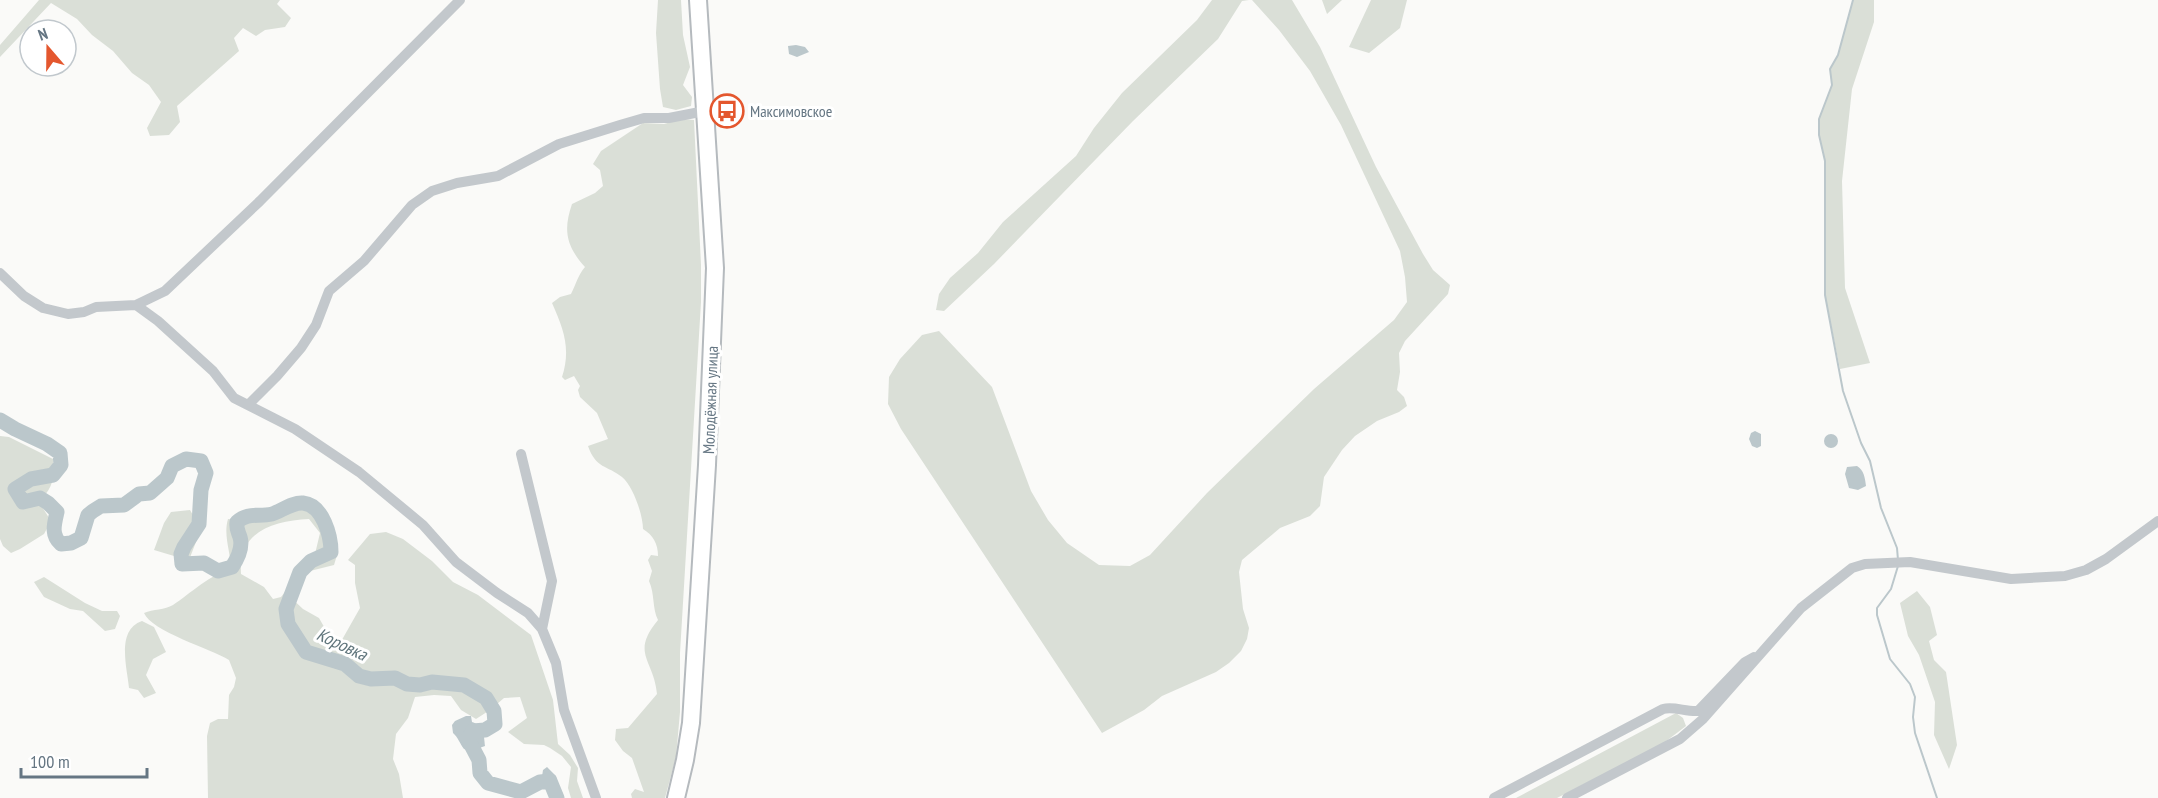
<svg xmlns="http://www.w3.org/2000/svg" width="2158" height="798" font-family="'PT Sans Narrow',sans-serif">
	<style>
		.green { fill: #dadfd7 }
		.water { fill: #bbc7cb }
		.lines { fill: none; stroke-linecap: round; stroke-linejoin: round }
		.stream { stroke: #bbc7cb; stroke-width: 2 }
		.river { stroke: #bbc7cb; stroke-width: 15 }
		.primary-casing { stroke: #b5babe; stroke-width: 20 }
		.street { stroke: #c3c8cc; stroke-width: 10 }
		.primary { stroke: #fff; stroke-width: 16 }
		.labels { text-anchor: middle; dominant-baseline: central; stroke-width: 6; stroke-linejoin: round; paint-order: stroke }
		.poi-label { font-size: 16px; fill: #657683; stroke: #fff; text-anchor: start }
		.street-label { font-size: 16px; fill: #657683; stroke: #fff }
		.water-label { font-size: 18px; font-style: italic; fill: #60757c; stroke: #fff }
	</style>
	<rect width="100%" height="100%" fill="#fafaf8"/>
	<path class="green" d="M39,0H280L277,4L291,18L285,27L265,30L256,36L243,28L234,38L239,51L177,106L180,122L169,135L150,136L147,128L161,102L149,85L132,73L113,51L92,35L77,19L51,3L0,57V45Z
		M658,0H681L683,35L690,67L683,85L692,97L691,106L676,110L663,107L660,89L656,33Z
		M1212,0H1249L1242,1L1218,39L1133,121L994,264L944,311L936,310L939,294L950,278L978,253L1003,222L1076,156L1094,128L1122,93L1197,20Z
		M1252,0H1292L1320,47L1376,167L1423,254L1433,270L1450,285L1448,294L1405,341L1399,353L1400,372L1397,390L1404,397L1407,406L1399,412L1377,421L1355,436L1342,450L1324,477L1320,506L1310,516L1280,528L1242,560L1239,572L1243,609L1249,628L1247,639L1241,651L1229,663L1216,672L1162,696L1144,710L1102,733L901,429L888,404L889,377L900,359L922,335L939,331L992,387L1031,491L1048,520L1067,543L1099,565L1130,566L1150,555L1207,493L1314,389L1394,320L1407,302L1405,277L1400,251L1341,125L1310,71L1279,30Z
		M1322,0H1342L1327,14Z
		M1371,0H1407L1400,28L1369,53L1349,47Z
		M1853,0H1874V22L1852,89L1842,181L1845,288L1870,363L1840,369L1825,295V161L1819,135V119L1832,85L1830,69L1838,55Z
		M682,119L694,120L701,265V302L680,653V712L676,757L665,798H632L631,794L635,789L644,792L632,758L623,751L615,740L616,729L628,728L657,694C654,659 630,654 658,620C652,608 655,594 649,581L652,571L648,560L651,555L658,556C658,544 653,535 643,529C643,515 633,486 622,477C607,465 596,469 588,446L608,439L597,413L580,397L578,390L580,386L574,376L565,380L562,377C571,349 564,330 552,303L560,297L571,294C576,284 578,275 585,267C566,246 563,230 572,204L595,193L603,186L600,170L593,164L601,151L643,123L664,124Z
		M0,436L9,437L53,459C55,479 53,487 39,502L51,521L44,534L20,549L11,553L3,546L0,539Z
		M301,502L317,508L327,522L338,552L334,565L302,573V566L315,554L320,533L309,519C273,521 238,531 241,574L264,587L273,599L281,597L285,592L303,609L319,618L331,639L343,638L360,608L355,583V565L348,560L370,534L386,532L403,539L432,561L453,582L478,595L531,635L553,700L558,744L570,755L578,768L577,781L583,798H571L568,788L571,767L562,756L550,748L544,745L524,744L508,732L527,718L520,697L504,698L490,710L476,719L461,710L451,696L434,695L415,697L408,718L396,734L393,759L399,774L403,798H208L207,736L210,723L218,719H228L229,695L234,687L236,678L229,660C211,649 151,631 144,613C153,609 165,610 173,605C190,594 211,573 231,570C231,552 223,536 228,519L237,520L249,511L261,510L283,504Z
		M190,510L201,529L189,560L176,565L174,556L154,550L164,523L171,512Z
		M44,577L85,603L102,611H117L120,616L115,629L105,631L83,611L70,609L44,597L34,582Z
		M1917,591L1930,607L1937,635L1929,641L1934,660L1946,672L1957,745L1949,769L1934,735L1935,702L1919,655L1908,636L1900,603Z
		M142,621L154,627L166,652L153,659L146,675L156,693L144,698L138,690L129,688C127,667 116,630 142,621Z
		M1676,713L1683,718L1686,726L1661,745L1557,798H1516Z"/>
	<path class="water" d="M796,45L805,47L809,52L797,57L789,54L788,46Z
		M1755,431L1761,434V446L1757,448L1752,446L1749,439L1751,433Z
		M1824 441a7 7 0 1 1 14 0a7 7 0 1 1-14 0Z
		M1857,466C1864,470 1865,478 1866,486L1858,490L1849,488L1845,474L1847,467Z
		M466,716H471L472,722C484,726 484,736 485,746L471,751L464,749C460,744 458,737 453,733L452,725L455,721Z
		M547,767L556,776L561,798H556L549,786L541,783L543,770Z"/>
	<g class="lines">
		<path class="stream" d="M1853,0L1838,55L1830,69L1832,85L1819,119V135L1825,161V295L1843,391L1861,443L1870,461L1881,508L1897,548L1898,560
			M1898,566L1891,589L1877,608V615L1890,659L1910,684L1915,697L1913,717L1915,733L1937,798"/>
		<path class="river" d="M0,420L15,429L47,444L60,453L61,465L53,475L31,479L15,489L23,502L40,498L48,503L57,512C54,525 51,535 61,544L71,543L81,538L88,515L93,511L101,506L124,505L139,494L150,493L167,478L172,466L186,459L201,461L206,473L201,490L199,524L184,547L181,554L182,564L204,563L218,571L232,567C238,558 243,547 240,537C238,531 236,529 237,522C248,512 258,517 272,514C281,511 293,502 303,503C323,505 331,536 331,552L311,561L300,572L286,609L288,624L306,652L345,664L359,676L371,679L395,678L407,684L420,685L432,682L464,685L486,698L494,711L495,724L485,730L473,731L468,739L479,760L480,773L488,783L521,792L540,782L550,781L557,798"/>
		<g class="primary-casing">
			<path id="primary" d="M676,798L685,760L691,723L707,465L715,268L698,0"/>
		</g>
		<path class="street" d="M0,273L24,296L43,308L68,314L84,312L96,307L136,305L165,291L260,201L460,0
			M136,305L158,321L213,371L234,398L295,429L359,472L423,525L456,562L497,593L528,613L542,629L556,663L564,710L596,798
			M248,405L277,376L301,348L316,325L329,291L364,261L412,205L432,191L457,183L498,176L559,144L620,125L644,118H669L705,111
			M521,454L552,581L542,629
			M1494,798L1663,709C1674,706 1686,712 1698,711L1745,662L1754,657
			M1567,798L1680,739L1703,719L1801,608L1852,568L1865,564L1910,562L2011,579L2065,576L2086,570L2106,559L2158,521"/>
		<use href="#primary" class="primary"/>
	</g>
	<defs>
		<g id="bus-ring" transform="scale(1.725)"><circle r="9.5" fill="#fff" stroke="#e4572e" stroke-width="1.5"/><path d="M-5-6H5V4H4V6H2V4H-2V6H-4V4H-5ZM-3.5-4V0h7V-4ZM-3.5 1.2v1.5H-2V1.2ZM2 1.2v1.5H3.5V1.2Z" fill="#e4572e"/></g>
	</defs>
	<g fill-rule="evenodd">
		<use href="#bus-ring" x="727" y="111"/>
	</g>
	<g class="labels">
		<g class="poi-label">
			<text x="750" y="111">Максимовское</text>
		</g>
		<g class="street-label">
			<text transform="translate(710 400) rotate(-88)">Молодёжная улица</text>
		</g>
		<g class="water-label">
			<text transform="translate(342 644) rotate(25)">Коровка</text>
		</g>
	</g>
	<g transform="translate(48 48) rotate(340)"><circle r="28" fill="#ffffff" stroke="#c1c8cd" stroke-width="1.5"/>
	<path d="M0-4.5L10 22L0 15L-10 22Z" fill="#e4572e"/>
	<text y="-9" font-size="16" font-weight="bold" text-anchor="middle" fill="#657683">N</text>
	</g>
	<path d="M21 768v9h126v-9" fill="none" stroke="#657683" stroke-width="3"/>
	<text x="30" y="768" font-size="18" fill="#657683" stroke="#ffffff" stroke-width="4.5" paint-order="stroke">100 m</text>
</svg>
